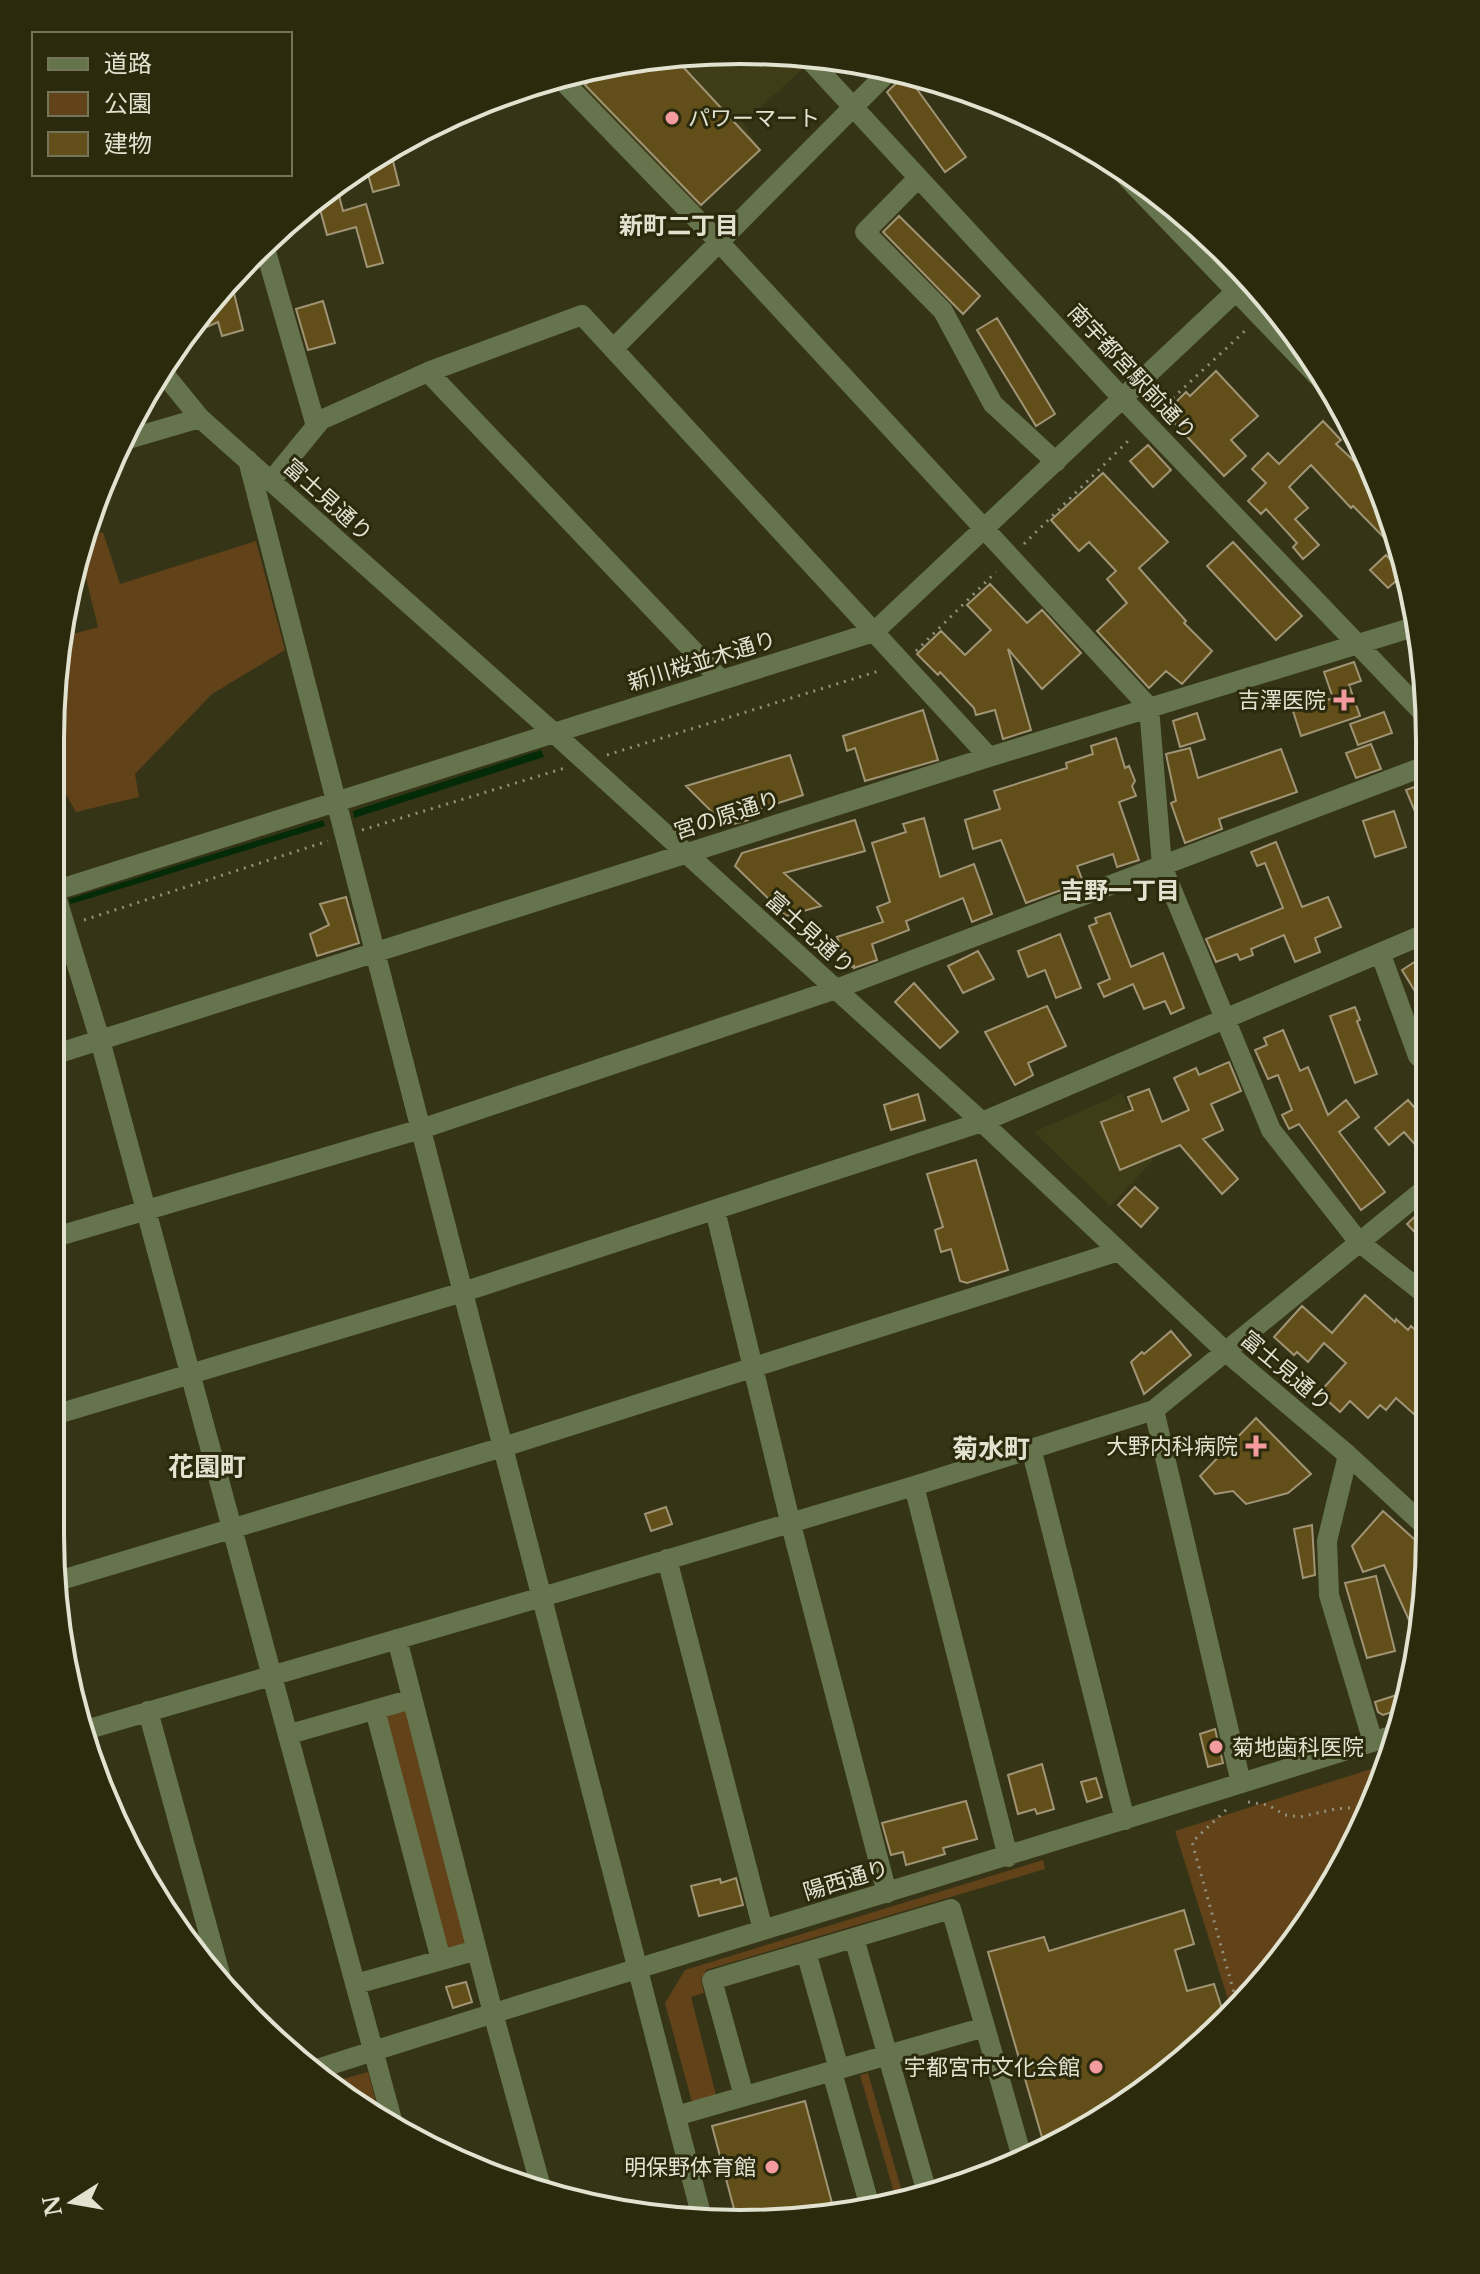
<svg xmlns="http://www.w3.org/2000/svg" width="1480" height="2274" font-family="'Libre Baskerville','Noto Sans JP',serif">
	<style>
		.built { fill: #3e3d18 }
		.green { fill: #614219 }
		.water { fill: #042b07 }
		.building { fill: #614e18; stroke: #a09475; stroke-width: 2 }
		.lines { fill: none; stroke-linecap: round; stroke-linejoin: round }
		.path { stroke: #92917a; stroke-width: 3; stroke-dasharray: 2 6; stroke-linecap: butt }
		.minor { stroke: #65744d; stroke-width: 20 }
		.poi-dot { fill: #f49b9f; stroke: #2b2a0d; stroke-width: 3 }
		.labels { text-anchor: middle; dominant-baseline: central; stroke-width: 6; stroke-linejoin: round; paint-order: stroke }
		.poi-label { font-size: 22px; fill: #e2e2d1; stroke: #2b2a0d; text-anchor: end }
		.street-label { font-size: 22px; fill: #e2e2d1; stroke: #2b2a0d }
		.neighbourhood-label { font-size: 24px; font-weight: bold; fill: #e2e2d1; stroke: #2b2a0d }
		.quarter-label { font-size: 26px; font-weight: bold; fill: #e2e2d1; stroke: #2b2a0d }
		.rim { fill: none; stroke: #e2e2d1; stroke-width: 4 }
	</style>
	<rect width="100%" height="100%" fill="#353417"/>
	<path class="built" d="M694,52L792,55L804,68L743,123L760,150L698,208L578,88L602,67Z
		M1122,1093L1153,1161L1110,1206L1034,1132Z"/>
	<path class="green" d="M103,532L120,584L256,541L285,650L212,694L135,774L139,797L76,812L55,775L56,649L59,638L98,627L81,558L86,537Z
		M407,1706L468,1947L445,1953L382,1715Z
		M1387,1764L1377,1798L1259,1989L1232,2012L1175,1831Z
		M1043,1860L1045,1869L706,1970L701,1980L704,1993L691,1997L716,2095L692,2102L665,2003L685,1970Z
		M368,2072L379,2113L325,2084Z
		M868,2073L905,2202L897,2203L860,2075Z"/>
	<path class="water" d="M541,750L544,757L354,818L353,811Z
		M323,820L325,826L71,904L69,899Z"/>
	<path class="building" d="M672,55L760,150L701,205L585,85L587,83L575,71Z
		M906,74L966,157L945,172L887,92Z
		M390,149L399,185L373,192L365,164Z
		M338,192L343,211L366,204L383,263L367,267L356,227L327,235L317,198Z
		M899,216L980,296L963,314L883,232Z
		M230,277L243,330L222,336L218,322L191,334L221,285Z
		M323,301L335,343L308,350L296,309Z
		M997,318L1055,414L1036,426L977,330Z
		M1216,371L1258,416L1231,440L1246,456L1224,476L1165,413L1186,392L1190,396Z
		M1323,421L1341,440L1336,444L1372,478L1366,484L1384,503L1405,559L1353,506L1351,508L1311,465L1289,487L1308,508L1295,519L1319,545L1303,559L1293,547L1297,543L1266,509L1261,514L1248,501L1266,483L1252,469L1268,453L1279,464Z
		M1148,445L1171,470L1153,487L1130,461Z
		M1103,473L1168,542L1139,568L1186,621L1184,623L1212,651L1182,684L1166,671L1149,688L1097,631L1127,603L1107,579L1116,571L1089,542L1079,551L1051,520Z
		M1233,542L1302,616L1276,640L1207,566Z
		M1386,555L1404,574L1388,588L1370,570Z
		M990,584L1027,623L1042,610L1081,653L1042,689L1008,649L1031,730L1003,739L995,710L976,715L974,708L940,672L938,675L917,654L941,631L965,655L991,630L967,605Z
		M1354,662L1361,681L1349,685L1360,716L1301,736L1293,711L1333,698L1324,672Z
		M923,710L938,760L865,781L855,748L847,751L843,736Z
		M1384,712L1392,733L1358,745L1350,724Z
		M1197,713L1205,739L1180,747L1173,721Z
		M1116,738L1125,768L1129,766L1135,781L1132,786L1136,796L1119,802L1139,860L1117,867L1113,854L1077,866L1083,882L1026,903L1001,840L973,849L965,820L1000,809L994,791L1067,768L1066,763L1093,754L1091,746Z
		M1371,744L1381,769L1356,778L1346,753Z
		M1190,748L1198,778L1281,749L1297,792L1219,819L1222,829L1185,843L1171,803L1176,801L1166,754Z
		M790,755L803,795L747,813L748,820L741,822L726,826L686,786Z
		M1428,782V809L1416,814L1406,790Z
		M1394,811L1406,847L1375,857L1363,821Z
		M924,818L940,877L974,864L992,914L972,922L963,898L906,921L909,930L872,944L877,960L854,968V966L848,968L837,937L883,922L877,907L890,902L872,843L906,832L903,824Z
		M855,820L865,851L784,873L821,906L786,916L735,866L742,853Z
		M1276,842L1302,907L1328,897L1341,927L1315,938L1320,952L1295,962L1284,935L1251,949L1253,955L1240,960L1237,954L1216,962L1206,939L1283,908L1265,863L1257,866L1251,852Z
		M346,897L359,943L317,956L310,934L329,925L320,904Z
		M1110,913L1131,967L1163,953L1184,1008L1171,1014L1165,1001L1144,1009L1133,984L1104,997L1098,984L1110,979L1089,926L1097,923L1095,918Z
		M1060,934L1081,988L1056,998L1045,970L1028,977L1018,951Z
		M978,951L994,979L963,993L948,966Z
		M1427,954V1011L1402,970Z
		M914,983L958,1032L940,1048L895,1002Z
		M1047,1006L1066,1046L1028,1063L1033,1075L1015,1085L985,1032Z
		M1355,1007L1360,1020L1357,1021L1377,1074L1355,1083L1330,1016Z
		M1283,1030L1300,1071L1308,1067L1328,1115L1346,1100L1359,1117L1339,1132L1385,1192L1361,1210L1299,1124L1289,1129L1282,1115L1292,1110L1278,1075L1268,1079L1255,1050L1267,1045L1264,1038Z
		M1229,1062L1241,1091L1211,1104L1223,1130L1203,1139L1238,1179L1222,1194L1180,1145L1120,1170L1101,1122L1133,1110L1128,1097L1149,1089L1162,1122L1189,1110L1174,1078L1196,1068L1199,1075Z
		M918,1094L925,1120L891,1130L884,1105Z
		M1408,1100L1427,1122L1426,1157L1404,1132L1389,1145L1375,1128Z
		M976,1160L1008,1270L967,1283L960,1281L951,1249L941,1252L935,1230L943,1227L927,1174Z
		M1135,1187L1158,1208L1141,1227L1118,1205Z
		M1426,1206V1244L1407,1224Z
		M1365,1295L1395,1322L1396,1319L1408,1330L1411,1326L1423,1337L1417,1345L1425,1353V1424L1396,1398L1386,1410L1380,1405L1368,1418L1350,1401L1340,1412L1319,1393L1346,1363L1324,1343L1308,1362L1297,1352L1294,1355L1274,1337L1302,1306L1332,1333Z
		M1171,1331L1191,1355L1144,1394L1131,1362L1142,1352L1144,1354Z
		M1256,1418L1311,1474L1288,1493L1246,1504L1233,1491L1215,1494L1200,1476Z
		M666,1507L672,1524L651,1531L645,1514Z
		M1383,1511L1424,1548V1624L1419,1642L1384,1565L1363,1572L1352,1546Z
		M1312,1525L1315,1575L1303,1578L1294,1529Z
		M1376,1576L1395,1651L1367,1658L1345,1583Z
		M1406,1692L1401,1709L1383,1715L1378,1712L1375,1702Z
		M1215,1729L1223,1763L1208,1767L1200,1734Z
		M1042,1764L1054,1809L1037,1814L1035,1809L1018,1814L1008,1775Z
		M1096,1778L1102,1797L1087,1802L1081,1782Z
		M966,1801L977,1839L943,1848L945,1854L906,1865L903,1852L891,1855L882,1823Z
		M736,1878L743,1905L699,1916L691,1886L720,1879L721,1883Z
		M1184,1910L1194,1944L1175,1950L1187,1991L1214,1984L1224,2015L1215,2018L1217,2025L1123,2108L1044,2144L988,1952L1044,1937L1049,1951Z
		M466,1982L472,2002L453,2008L446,1987Z
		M805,2101L833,2207L801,2216L738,2224L712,2126Z"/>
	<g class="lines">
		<path class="path" d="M1161,409L1246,330
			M1024,544L1132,437
			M916,651L996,572
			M607,755L882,670
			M362,830L565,768
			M84,920L328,841
			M1248,1802L1268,1805L1285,1815L1300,1817L1335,1809L1372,1806
			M1226,1810L1192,1842L1238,2007"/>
		<path class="minor" d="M805,55L1123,399L1428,718
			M557,75L719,242L1149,707L1162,866L1271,1130L1359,1242L1426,1295
			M1113,163L1329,388
			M918,178L865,232L943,311L993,404L1056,462
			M264,245L316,426
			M613,349L890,70
			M428,372L721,680
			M165,375L200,418L554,733L982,1122L1225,1351L1348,1455L1425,1526
			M125,440L200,418
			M248,460L702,2218
			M271,481L321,420L428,372L582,315L989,757
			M54,890L100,1040L392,2120
			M54,891L874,632L1249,279
			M1381,955L1418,1056L1427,1064
			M53,1055L989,757L1417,626
			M715,1210L790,1521L887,1893
			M52,1238L421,1129L836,989L1428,765
			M1154,1410L1241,1783
			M51,1416L463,1292L982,1122L1427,933
			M1031,1448L1125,1820
			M1348,1455L1327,1541L1329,1595L1373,1742
			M914,1486L1008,1857
			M667,1559L763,1930
			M58,1581L503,1447L1119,1251
			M397,1639L493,2013L542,2191
			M375,1710L441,1960
			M148,1711L220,1974
			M82,1731L542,1597L914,1486L1154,1410L1426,1188
			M290,1734L412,1699
			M854,1938L928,2196
			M806,1952L839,2069
			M356,1984L477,1950
			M311,2071C671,1955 1034,1850 1394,1735
			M832,2072L870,2207
			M744,2096L712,1980L951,1909L985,2027
			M676,2116L985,2027L1021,2154"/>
	</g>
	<g class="poi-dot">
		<circle cx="672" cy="118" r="8"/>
		<path d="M1340 688h8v8h8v8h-8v8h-8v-8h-8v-8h8z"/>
		<path d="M1252 1434h8v8h8v8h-8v8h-8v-8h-8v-8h8z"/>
		<circle cx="1216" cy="1747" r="8"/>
		<circle cx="1096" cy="2067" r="8"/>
		<circle cx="772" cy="2167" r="8"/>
	</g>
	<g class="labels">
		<g class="poi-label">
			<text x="688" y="118" text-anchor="start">パワーマート</text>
			<text x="1326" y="700">吉澤医院</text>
			<text x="1238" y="1446">大野内科病院</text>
			<text x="1232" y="1747" text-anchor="start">菊地歯科医院</text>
			<text x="1080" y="2067">宇都宮市文化会館</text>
			<text x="756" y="2167">明保野体育館</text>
		</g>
		<g class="street-label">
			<text transform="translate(1132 372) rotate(47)">南宇都宮駅前通り</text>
			<text transform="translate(328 500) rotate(42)">富士見通り</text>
			<text transform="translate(702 661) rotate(-17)">新川桜並木通り</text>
			<text transform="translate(727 815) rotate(-18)">宮の原通り</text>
			<text transform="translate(810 933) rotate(42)">富士見通り</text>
			<text transform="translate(1286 1371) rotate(40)">富士見通り</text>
			<text transform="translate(846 1880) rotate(-17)">陽西通り</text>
		</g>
		<g class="neighbourhood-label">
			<text x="679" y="225">新町二丁目</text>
			<text x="1120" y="890">吉野一丁目</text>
		</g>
		<g class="quarter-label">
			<text x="991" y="1449">菊水町</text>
			<text x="207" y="1467">花園町</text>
		</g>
	</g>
	<path d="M0 0H1480V2274H0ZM740 64H740A676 676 0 0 1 1416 740V1534A676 676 0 0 1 740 2210H740A676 676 0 0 1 64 1534V740A676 676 0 0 1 740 64Z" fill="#2b2a0d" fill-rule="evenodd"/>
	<path class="rim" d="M740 64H740A676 676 0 0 1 1416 740V1534A676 676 0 0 1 740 2210H740A676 676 0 0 1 64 1534V740A676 676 0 0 1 740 64Z"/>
	<rect x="32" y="32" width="260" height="144" fill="#2b2a0d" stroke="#74745b" stroke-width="2"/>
	<rect x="48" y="58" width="40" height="12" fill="#65744d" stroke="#74745b" stroke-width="2"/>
	<text x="104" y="72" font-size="24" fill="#e2e2d1">道路</text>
	<rect x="48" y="92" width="40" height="24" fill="#614219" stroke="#74745b" stroke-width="2"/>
	<text x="104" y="112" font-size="24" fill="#e2e2d1">公園</text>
	<rect x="48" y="132" width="40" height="24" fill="#614e18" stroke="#74745b" stroke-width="2"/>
	<text x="104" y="152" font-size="24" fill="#e2e2d1">建物</text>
	<g transform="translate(72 2202) rotate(259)" stroke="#2b2a0d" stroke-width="6" paint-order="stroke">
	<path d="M0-6L14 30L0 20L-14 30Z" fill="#e2e2d1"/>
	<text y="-12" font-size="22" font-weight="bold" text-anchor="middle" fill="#e2e2d1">N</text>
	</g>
</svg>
